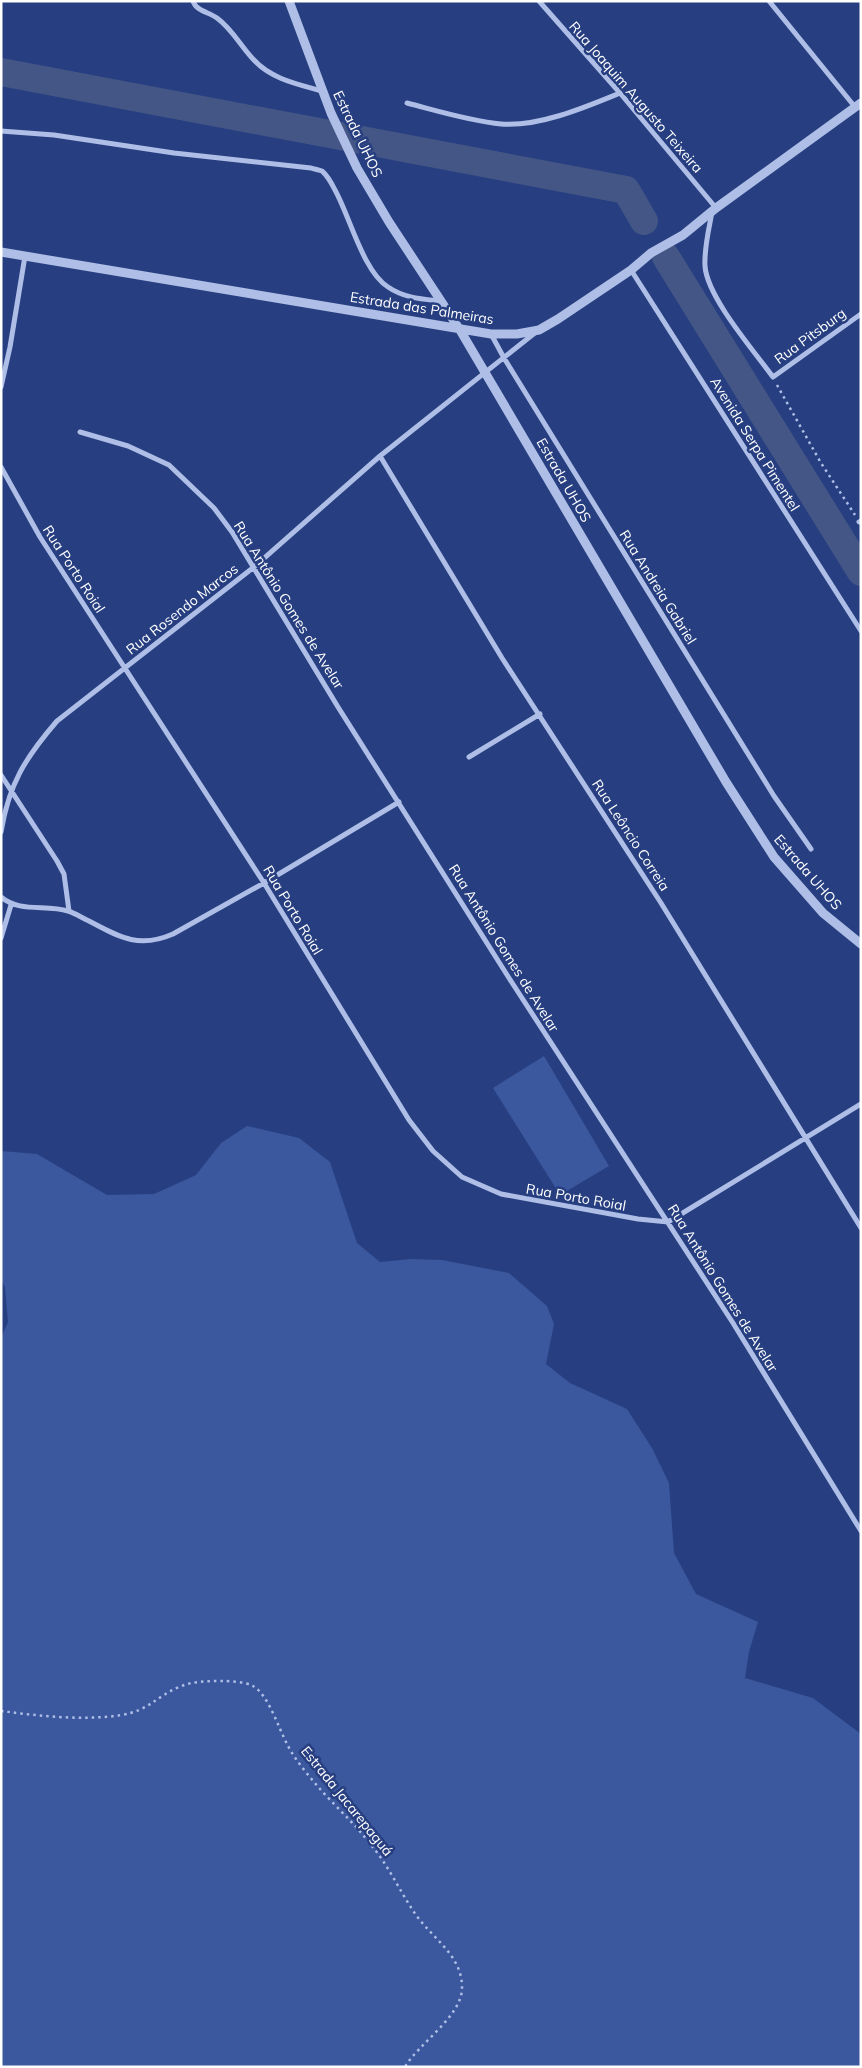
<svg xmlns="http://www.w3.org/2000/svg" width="862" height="2068" font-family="Mulish,sans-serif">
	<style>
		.green { fill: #3b579e }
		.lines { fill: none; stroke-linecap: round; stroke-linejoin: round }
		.river { stroke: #445686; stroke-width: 28 }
		.path { stroke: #aebee6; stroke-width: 2.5; stroke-dasharray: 2.5 4; stroke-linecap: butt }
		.minor { stroke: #aebee6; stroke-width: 5 }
		.tertiary { stroke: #aebee6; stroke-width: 9 }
		.labels { text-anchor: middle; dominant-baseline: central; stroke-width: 5; stroke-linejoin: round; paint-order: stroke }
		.street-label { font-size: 14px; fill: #fff; stroke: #273f81 }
	</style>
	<rect width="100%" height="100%" fill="#273f81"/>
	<path class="green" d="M544,1056L609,1166L560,1195L493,1088Z
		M247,1126L299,1138L330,1162L357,1243L380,1262L411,1259L442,1260L509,1273L547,1306L554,1324L546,1364L570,1383L627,1409L652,1448L669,1483L674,1553L696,1594L758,1622L749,1652L745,1678L813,1698L861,1734V2067H1V1338L8,1322L5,1287L1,1280V1151L37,1154L107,1195L154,1194L196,1175L221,1143Z"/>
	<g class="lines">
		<path class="river" d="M1,72L626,190L644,221
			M666,257L861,572"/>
		<path class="path" d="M777,385L821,463L855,515
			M1,1711C40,1716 83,1721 122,1715C149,1710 156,1697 179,1687C193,1681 208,1681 223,1681C231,1681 246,1682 253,1686C268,1694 279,1729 287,1744C295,1760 308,1775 320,1789C337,1808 356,1825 371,1845C389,1866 400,1892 416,1915C433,1939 463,1956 462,1989C461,2017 418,2044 405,2067"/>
		<path class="minor" d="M193,1C196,11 209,12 217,18C232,29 240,45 253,59C271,79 297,84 322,91
			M539,1L620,93L716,208
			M769,1L855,107
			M407,103C438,111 470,121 501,124C539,127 586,107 620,93
			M1,131L54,135L174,153L311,168C314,169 319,170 322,171C328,176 332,184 335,190C350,217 363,271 388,287C404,298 422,299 440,301
			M712,212C709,229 704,248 705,266C707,297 754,351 773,377L861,314
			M631,270L861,631
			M491,334L504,358L774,796L811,849
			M1,387L10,347L25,256
			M80,432L128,446L169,465L214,508L232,532L338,707L509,978L733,1323L861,1531
			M380,456L502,658L661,903L861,1228
			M1,467L40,537L264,883L409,1120L433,1151L462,1177L501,1194L638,1219L668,1222L861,1104
			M859,522L861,521
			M469,757L540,714
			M1,775L57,861L64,874L69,911
			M1,832C9,784 25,758 57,721L254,567L380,456L536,332
			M1,897C20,913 46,904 68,911C75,913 82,918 89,921C119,937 139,949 173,934L264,883L399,802
			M1,938L11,905"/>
		<path class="tertiary" d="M289,1L331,113L357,168L389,222L460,330L726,782L774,857L823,913L861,944
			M1,252L491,334H517L539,330L558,319L631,270L651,253L683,235L716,208L861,103"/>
	</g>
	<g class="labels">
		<g class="street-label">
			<text transform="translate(636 97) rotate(49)">Rua Joaquim Augusto Teixeira</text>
			<text transform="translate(358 134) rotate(64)">Estrada UHOS</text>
			<text transform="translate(422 308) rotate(9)">Estrada das Palmeiras</text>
			<text transform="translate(810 336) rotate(-36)">Rua Pitsburg</text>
			<text transform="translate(755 444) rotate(58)">Avenida Serpa Pimentel</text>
			<text transform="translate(564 480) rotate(60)">Estrada UHOS</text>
			<text transform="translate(74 569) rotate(57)">Rua Porto Roial</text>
			<text transform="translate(658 587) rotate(58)">Rua Andreia Gabriel</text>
			<text transform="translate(289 605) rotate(58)">Rua Antônio Gomes de Avelar</text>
			<text transform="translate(182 609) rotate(-38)">Rua Rosendo Marcos</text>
			<text transform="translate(631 835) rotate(57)">Rua Leôncio Correia</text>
			<text transform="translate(808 872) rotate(49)">Estrada UHOS</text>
			<text transform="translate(293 910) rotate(59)">Rua Porto Roial</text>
			<text transform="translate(504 948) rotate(58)">Rua Antônio Gomes de Avelar</text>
			<text transform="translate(576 1197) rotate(10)">Rua Porto Roial</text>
			<text transform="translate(723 1288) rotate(58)">Rua Antônio Gomes de Avelar</text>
			<text transform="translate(347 1801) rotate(51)">Estrada Jacarepaguá</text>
		</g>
	</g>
	<rect width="862" height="2068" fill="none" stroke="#ffffff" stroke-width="5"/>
</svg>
